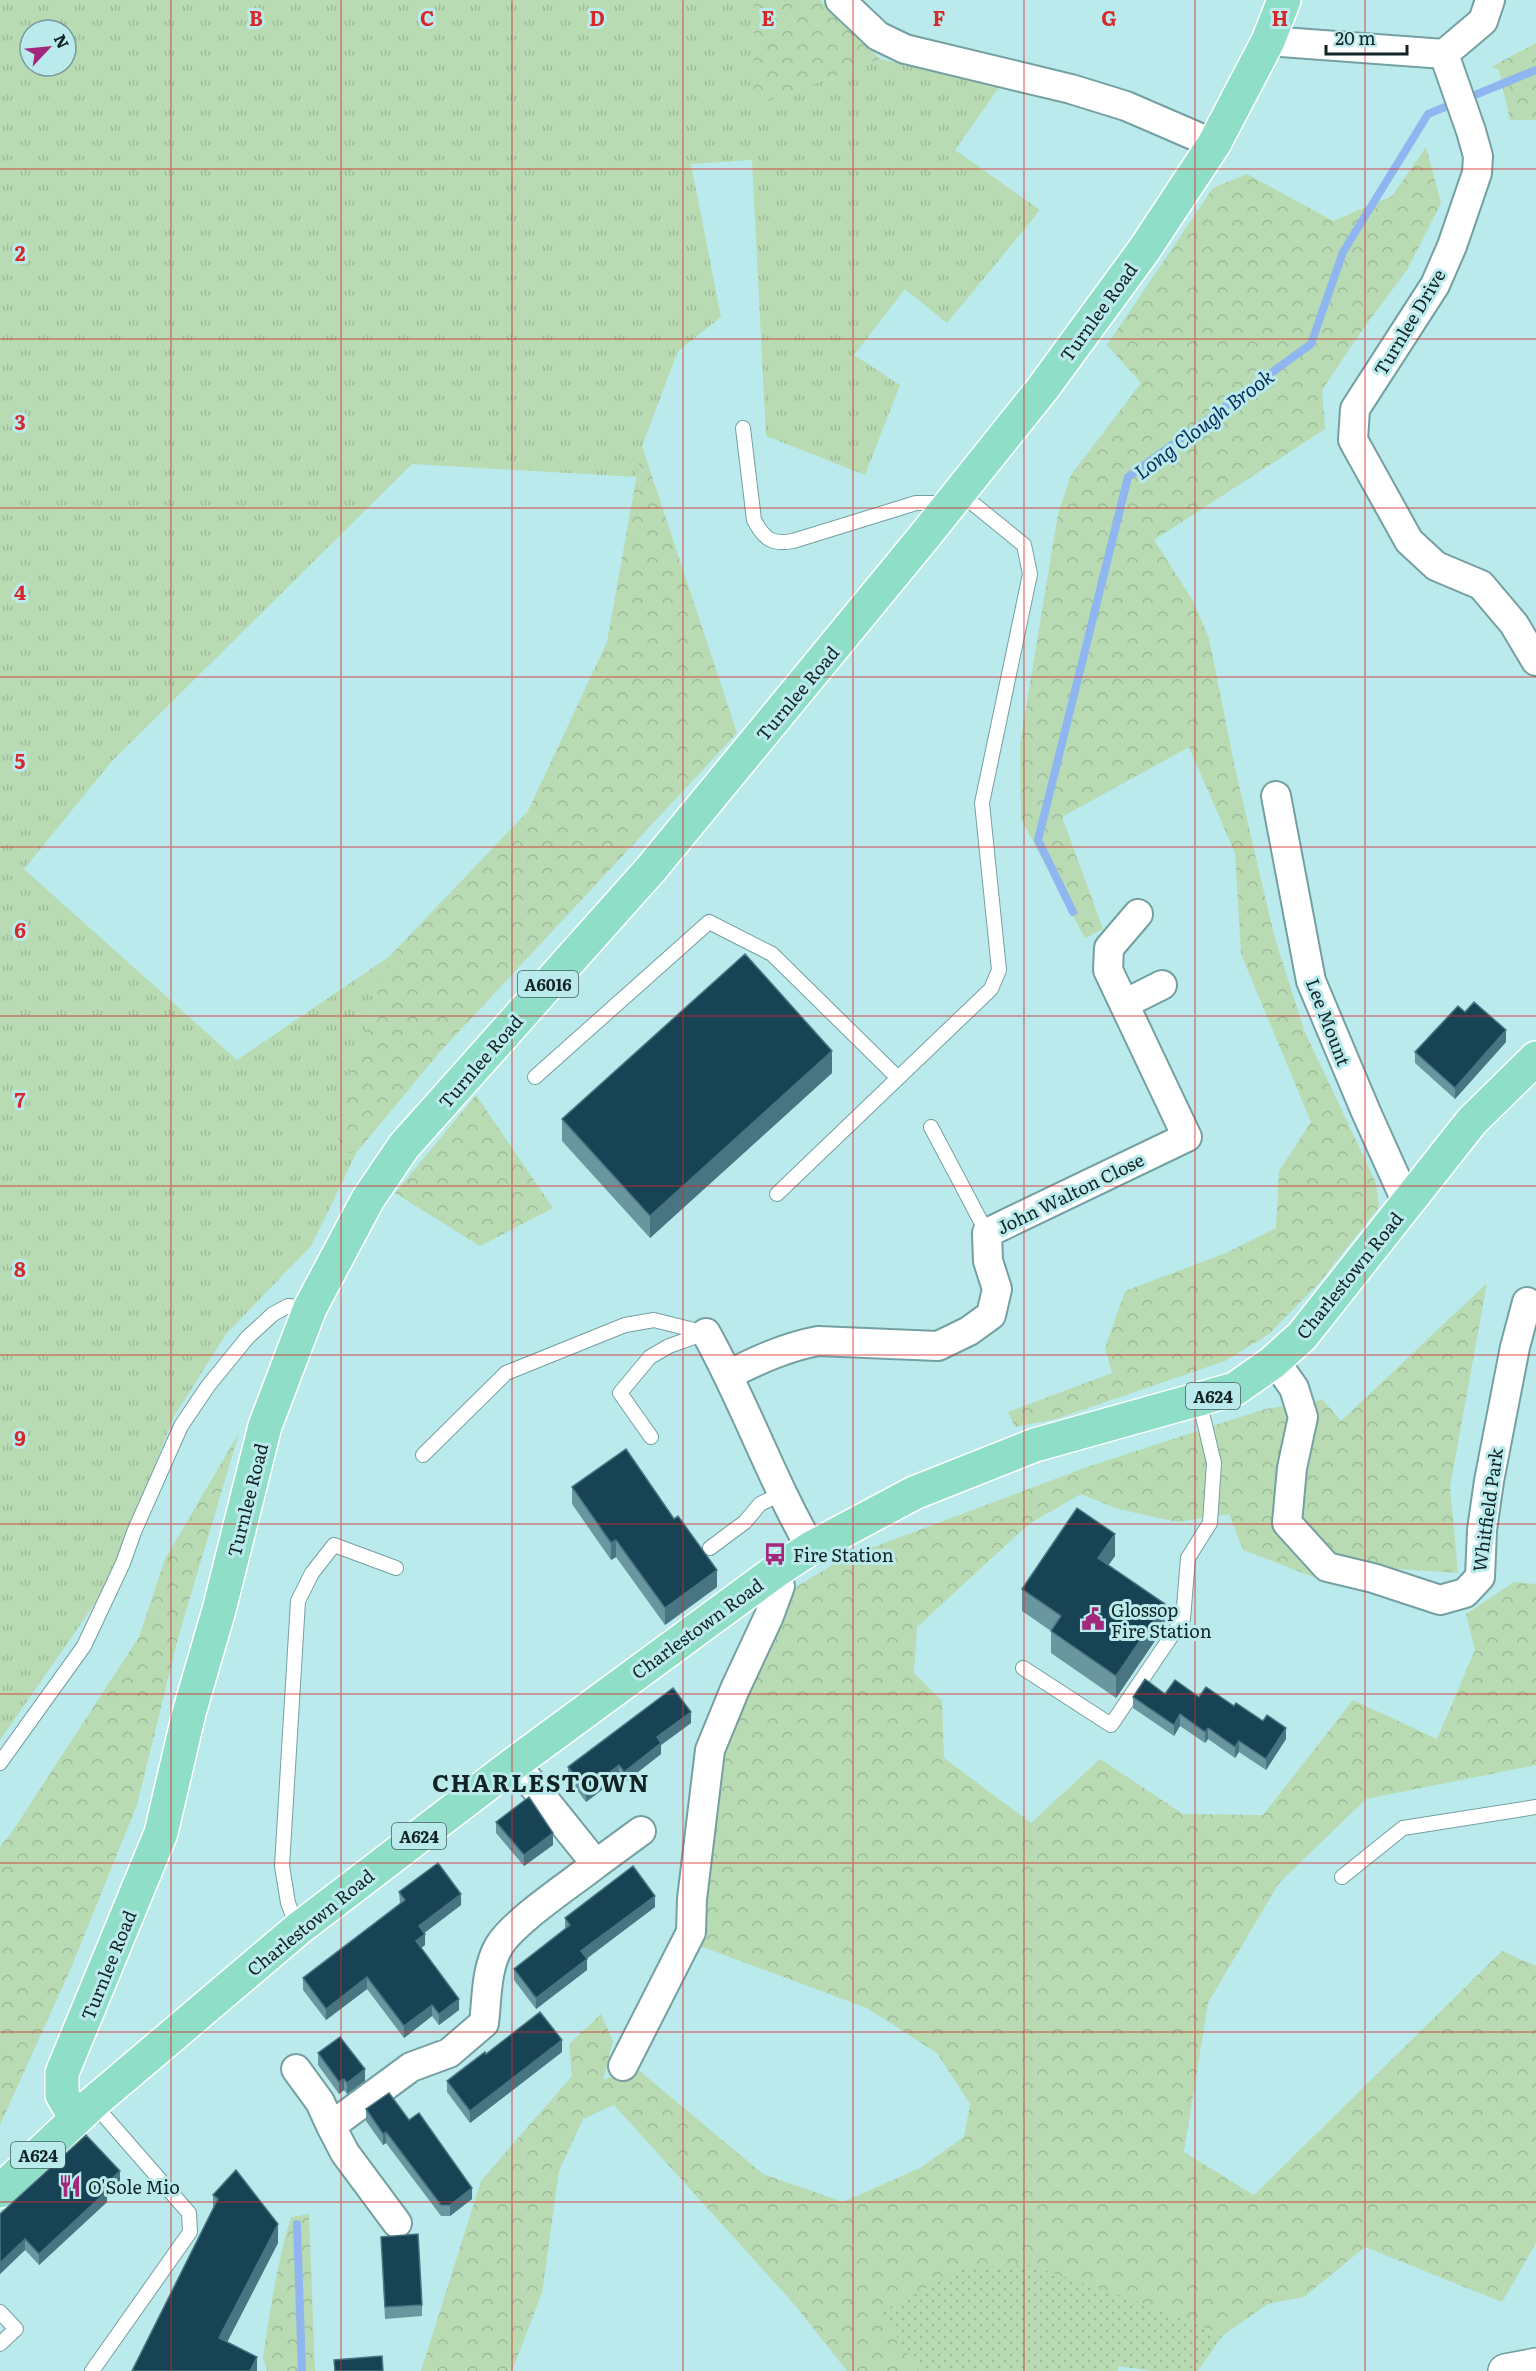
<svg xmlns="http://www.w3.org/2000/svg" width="1536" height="2371" font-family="Literata,serif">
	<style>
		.grass { fill: url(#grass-tufts); fill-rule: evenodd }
		.forest { fill: url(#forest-crowns) }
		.park { fill: url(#park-dots) }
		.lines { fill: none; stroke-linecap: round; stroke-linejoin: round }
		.stream { stroke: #8fb6f0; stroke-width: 8 }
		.lane-casing { stroke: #74a0a2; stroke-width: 16 }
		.street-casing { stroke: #74a0a2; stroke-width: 32 }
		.secondary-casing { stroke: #74a0a2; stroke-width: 36 }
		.primary-casing { stroke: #fff; stroke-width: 36 }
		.lane { stroke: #fff; stroke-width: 14 }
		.street { stroke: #fff; stroke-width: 28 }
		.secondary { stroke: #fff; stroke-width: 33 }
		.primary { stroke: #8fdec8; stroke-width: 33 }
		.wall { fill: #6a96a0 }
		.shaded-wall { fill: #497582 }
		.building { fill: #184355; stroke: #497582; stroke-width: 1.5 }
		.grid { fill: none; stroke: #d62828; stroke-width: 1.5; stroke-opacity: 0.55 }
		.labels { text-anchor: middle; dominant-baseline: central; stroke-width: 6; stroke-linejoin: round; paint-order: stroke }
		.shield { fill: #bbeaec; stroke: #445f60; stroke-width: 1.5 }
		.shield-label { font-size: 16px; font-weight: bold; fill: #112324 }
		.street-label { font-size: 18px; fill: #112324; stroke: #bbeaec }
		.poi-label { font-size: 18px; fill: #112324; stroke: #bbeaec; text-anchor: start }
		.water-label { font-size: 20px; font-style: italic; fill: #072d5f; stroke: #bbeaec }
		.district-label { font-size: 24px; font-weight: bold; letter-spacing: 1.5px; fill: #112324; stroke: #bbeaec }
		.grid-label { font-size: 20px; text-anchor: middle; font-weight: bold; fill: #d62828; stroke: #bbeaec; stroke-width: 6; stroke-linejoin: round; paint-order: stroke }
	</style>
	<defs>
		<pattern id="grass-tufts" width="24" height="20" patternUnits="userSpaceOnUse" patternTransform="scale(1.5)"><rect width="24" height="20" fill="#b8dbb3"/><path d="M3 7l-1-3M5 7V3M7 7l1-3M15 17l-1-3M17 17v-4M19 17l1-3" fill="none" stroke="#9dbc9a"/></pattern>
		<pattern id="forest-crowns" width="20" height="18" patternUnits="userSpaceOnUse" patternTransform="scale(1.5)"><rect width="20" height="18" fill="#b8dbb3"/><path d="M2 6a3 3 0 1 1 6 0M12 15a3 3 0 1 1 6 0" fill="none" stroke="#9dbc9a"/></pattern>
		<pattern id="park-dots" width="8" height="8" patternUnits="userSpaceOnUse" patternTransform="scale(1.5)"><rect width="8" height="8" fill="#b8dbb3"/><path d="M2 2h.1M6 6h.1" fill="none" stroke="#9dbc9a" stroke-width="1.8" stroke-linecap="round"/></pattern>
	</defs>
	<rect width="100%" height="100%" fill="#bbeaec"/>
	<path class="grass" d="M0,0H754L753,107L880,59L1000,86L955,150L1040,210L947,323L905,289L854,355L900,385L865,475L766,436L752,160L691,164L721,317L678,351L642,446L637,477L412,464L112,761L24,869L237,1060L390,956L347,1083L337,1155L357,1152L311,1246L226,1334L173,1418L110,1582L0,1740ZM30,30H66V66H30Z"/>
	<path class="forest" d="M754,0H820L880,59L753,107Z
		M1536,43V120H1510L1499,70L1491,67Z
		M1426,147L1441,203L1407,270L1363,329L1322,390L1325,429L1154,540L1193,601L1209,638L1235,768L1274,935L1304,1030L1376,1183L1379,1207L1319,1283L1269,1334L1225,1361L1056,1419L1015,1427L1008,1412L1112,1373L1105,1348L1125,1291L1226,1253L1276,1228L1279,1171L1311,1122L1241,954L1235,853L1189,747L1062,817L1103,929L1085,938L1021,819L1020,744L1058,514L1071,475L1141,383L1107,345L1213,188L1247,174L1333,221L1392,196Z
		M642,446L737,733L438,1054L357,1152L336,1155L347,1083L390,956L528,811L607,642Z
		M476,1095L553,1208L480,1246L395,1193Z
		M1487,1283L1450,1487L1458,1573L1369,1567L1316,1578L1243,1550L1229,1514L1177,1522L1118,1509L1081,1494L1029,1524L917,1627L914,1673L942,1701L944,1758L1031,1823L1100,1759L1183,1814L1263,1815L1353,1700L1437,1739L1475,1650L1466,1614L1514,1582L1536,1584V1765L1366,1799L1279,1883L1208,2003L1184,2152L1254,2195L1502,1951L1536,1966V2243L1502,2302L1365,2247L1304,2297L1268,2304L1223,2335L1136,2301L881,2312L919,2371H847L794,2304L614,2105L583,2119L559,2171L542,2293L512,2371H421L481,2181L572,2076L569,2044L601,2014L613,2041L603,2080L636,2068L763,2174L843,2202L920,2168L964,2137L970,2104L937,2053L867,2008L697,1945L722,1740L783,1595L842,1559L1087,1467L1265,1409L1323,1400L1341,1421Z
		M239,1433L178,1638L137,1805L71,1968L0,2125V1847L12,1832L139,1637L165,1559Z
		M309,2214L315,2371H267L263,2358C270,2310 277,2264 291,2217Z"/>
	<path class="park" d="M1029,2265L1136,2301L1223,2335L1198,2371H1152L1118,2366V2371H919L881,2312L966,2267Z"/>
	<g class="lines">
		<path class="stream" d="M1073,912L1038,840L1128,477L1311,344L1343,252L1428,114L1536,70
			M297,2224L302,2371"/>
		<g class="lane-casing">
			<path id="lane" d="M743,428L754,520C764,539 772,545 793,541L916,503H933L946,510
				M535,1077L709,922L772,954L898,1078
				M931,1127L987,1233
				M777,1194L991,989L999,970L982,803L1030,574L1024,545L960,493
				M651,1437L620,1393L650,1357L669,1346L706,1333
				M423,1455L506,1373L625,1325L654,1320L706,1333
				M710,1548L745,1522L760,1504L783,1493
				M1023,1668L1111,1725L1183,1619L1188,1558L1210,1523L1214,1463L1199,1400
				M0,1763L84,1646L123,1563L134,1532L181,1426L208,1386L247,1338L273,1314L288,1306L310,1308
				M1342,1877L1403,1828L1536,1807
				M298,1929L288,1903L282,1866L298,1601L312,1573L334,1545L396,1568
				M0,2312L16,2329L0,2344
				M92,2371L190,2232L189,2213L93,2103"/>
		</g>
		<g class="street-casing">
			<path id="street" d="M840,0L878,36L905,49L1071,89L1126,106L1214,144
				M1268,41L1444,54L1471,131L1478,156L1477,173L1452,246L1435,285L1355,409L1353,440L1409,541L1436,566L1481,585L1514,624L1536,661
				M1444,54L1483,21L1490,0
				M1276,796L1311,981L1366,1112L1407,1203
				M1124,1004L1162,985
				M706,1333C745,1403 771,1479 811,1548
				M1272,1363L1282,1371L1294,1388L1303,1417L1292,1468L1287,1523L1327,1567L1373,1578L1440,1600L1465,1593L1480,1577L1482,1530L1489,1481L1515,1347L1527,1302
				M730,1374C758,1360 786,1347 818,1341L938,1346L969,1331L991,1315L997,1289L988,1261L987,1233L1187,1137L1108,970L1109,948L1138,914
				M596,1864L641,1831
				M623,2066L691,1932L692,1899L710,1750L735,1689L769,1616L780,1586L776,1571
				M296,2069L320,2102L331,2126
				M397,2223L345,2153L331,2126L411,2067L449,2053L484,2023C487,1998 486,1968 499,1946C514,1921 571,1884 596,1864L515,1763"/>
		</g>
		<g class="secondary-casing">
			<path id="secondary" d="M1505,2371L1536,2365"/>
		</g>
		<g class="primary-casing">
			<path id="primary" d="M76,2118L62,2095V2073L161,1833L189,1713L219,1610L265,1426L310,1308L368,1199L404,1146L651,869L923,538L1043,388L1144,250L1214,144L1268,41L1284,0
				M0,2191L93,2103L298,1929L515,1763L776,1571L811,1548L914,1493L1035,1445L1235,1389L1272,1363L1302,1336L1472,1121L1536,1058"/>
		</g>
		<use href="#lane" class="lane"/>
		<use href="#street" class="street"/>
		<use href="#secondary" class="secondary"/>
		<use href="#primary" class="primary"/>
	</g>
	<path class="wall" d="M1506,1042L1455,1099L1415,1063V1052Z
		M832,1073L650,1238L562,1141V1119Z
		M572,1487L717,1587L665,1625L616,1557L611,1560L572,1504Z
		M1115,1556L1108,1565L1165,1626L1116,1698L1051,1653V1631L1022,1611V1589Z
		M1165,1694L1199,1697L1234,1706L1286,1739L1266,1770L1239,1752L1235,1758L1208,1739L1205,1743L1180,1726L1174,1736L1133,1708V1697Z
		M691,1723L661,1745V1754L624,1783L619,1777L586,1802L568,1778V1767Z
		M496,1822L553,1845L524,1866L496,1833Z
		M399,1892L461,1905L424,1933L425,1945L421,1948L459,2010L439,2025L432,2016L404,2038L367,1989L326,2020L303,1990V1978L400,1904Z
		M655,1907L586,1958L587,1970L536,2009L514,1980V1969L565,1929V1918Z
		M562,2052L470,2123L447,2092V2081L486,2054Z
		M318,2053L365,2081L347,2094L344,2090L339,2094L318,2065Z
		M366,2109L409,2120L472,2199L450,2216H441L386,2143L383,2145L366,2121Z
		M120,2183L107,2195V2202L39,2265L25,2250L0,2274V2214Z
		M213,2195L278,2243L227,2342L257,2371H132L213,2208Z
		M381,2237L422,2305V2316L385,2319Z"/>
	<path class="shaded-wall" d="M1506,1030V1042L1455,1099V1088Z
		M832,1051V1073L650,1238V1216Z
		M1115,1534V1556L1098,1580V1558Z
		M616,1540V1557L611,1560V1543Z
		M717,1570V1587L665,1625V1608Z
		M1165,1604V1626L1116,1698V1676Z
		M691,1712V1723L661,1745V1754L624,1783V1772L657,1737Z
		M1180,1714V1726L1174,1736V1725Z
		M1208,1728V1739L1205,1743V1732Z
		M1286,1728V1739L1266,1770V1759Z
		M1239,1741V1752L1235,1758V1747Z
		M619,1765V1777L586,1802V1791Z
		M553,1833V1845L524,1866V1855Z
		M461,1894V1905L419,1937V1926Z
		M655,1896V1907L581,1963V1951Z
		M425,1934V1945L416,1952V1941Z
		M587,1959V1970L536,2009V1998Z
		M367,1977V1989L326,2020V2009Z
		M459,1999V2010L439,2025V2014Z
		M432,2005V2016L404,2038V2026Z
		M562,2040V2052L470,2123V2111Z
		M365,2069V2081L347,2094V2083Z
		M344,2079V2090L339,2094V2082Z
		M386,2132V2143L383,2145V2134Z
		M120,2171V2183L107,2195V2202L39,2265V2254L103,2187Z
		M472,2188V2199L450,2216V2205Z
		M278,2224V2243L219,2358V2338Z
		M25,2239V2250L0,2274V2263Z
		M257,2357V2371H250Z"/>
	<path class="building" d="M745,954L832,1051L650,1216L562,1119Z
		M1474,1002L1506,1030L1455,1088L1415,1052L1458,1006L1465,1012Z
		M626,1449L674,1519L678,1516L717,1570L665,1608L616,1540L611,1543L572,1487Z
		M1077,1508L1115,1534L1098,1558L1165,1604L1116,1676L1051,1631L1061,1616L1022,1589Z
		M1145,1679L1165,1694L1175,1680L1199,1697L1206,1687L1234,1706L1236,1703L1263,1721L1267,1715L1286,1728L1266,1759L1239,1741L1235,1747L1208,1728L1205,1732L1180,1714L1174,1725L1133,1697Z
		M673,1688L691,1712L657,1737L661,1743L624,1772L619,1765L586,1791L568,1767Z
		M529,1797L553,1833L524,1855L496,1822Z
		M438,1863L461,1894L419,1926L425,1934L416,1941L459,1999L439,2014L432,2005L404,2026L367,1977L326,2009L303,1978L405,1900L399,1892Z
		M633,1866L655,1896L581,1951L587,1959L536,1998L514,1969L570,1925L565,1918Z
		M540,2012L562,2040L470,2111L447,2081L485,2052L486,2054Z
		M340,2037L365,2069L347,2083L344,2079L339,2082L318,2053Z
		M389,2093L409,2120L419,2113L472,2188L450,2205H441L386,2132L383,2134L366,2109Z
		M86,2135L120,2171L103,2187L107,2191L39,2254L25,2239L0,2263V2214Z
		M236,2170L278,2224L219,2338L257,2357L250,2371H132L218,2199L213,2195Z
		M418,2234L422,2305L385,2307L381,2237Z
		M382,2356L383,2371H335L334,2360Z"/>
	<path class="grid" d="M171,0V2371M341,0V2371M512,0V2371M683,0V2371M853,0V2371M1024,0V2371M1195,0V2371M1365,0V2371M0,169H1536M0,339H1536M0,508H1536M0,677H1536M0,847H1536M0,1016H1536M0,1186H1536M0,1355H1536M0,1524H1536M0,1694H1536M0,1863H1536M0,2032H1536M0,2202H1536"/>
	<defs>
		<g id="bus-bare" transform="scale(1.8)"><path d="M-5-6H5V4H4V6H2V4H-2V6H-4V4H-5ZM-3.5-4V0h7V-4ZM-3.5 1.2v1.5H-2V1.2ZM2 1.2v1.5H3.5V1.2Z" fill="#a3277b" stroke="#bbeaec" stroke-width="2.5" paint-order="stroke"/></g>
		<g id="civic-bare" transform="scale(1.8)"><path d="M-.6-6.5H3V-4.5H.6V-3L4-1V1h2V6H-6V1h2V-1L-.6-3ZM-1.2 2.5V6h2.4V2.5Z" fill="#a3277b" stroke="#bbeaec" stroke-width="2.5" paint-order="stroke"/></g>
		<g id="restaurant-bare" transform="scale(1.8)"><path d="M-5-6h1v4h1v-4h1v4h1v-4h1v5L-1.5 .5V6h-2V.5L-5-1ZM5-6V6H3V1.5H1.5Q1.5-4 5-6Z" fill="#a3277b" stroke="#bbeaec" stroke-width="2.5" paint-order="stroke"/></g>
	</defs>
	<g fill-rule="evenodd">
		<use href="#bus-bare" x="775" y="1554"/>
		<use href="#civic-bare" x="1093" y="1619"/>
		<use href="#restaurant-bare" x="70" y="2186"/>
	</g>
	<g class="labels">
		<g class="shield">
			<rect x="518" y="971" width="60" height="26" rx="4.5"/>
			<rect x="1186" y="1383" width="54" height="26" rx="4.5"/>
			<rect x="392" y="1823" width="54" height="26" rx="4.5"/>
			<rect x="11" y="2142" width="54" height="26" rx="4.5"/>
		</g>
		<g class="shield-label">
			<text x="548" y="984">A6016</text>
			<text x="1213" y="1396">A624</text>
			<text x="419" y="1836">A624</text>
			<text x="38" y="2155">A624</text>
		</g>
		<g class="street-label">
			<text transform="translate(1098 312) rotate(-54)">Turnlee Road</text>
			<text transform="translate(1409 322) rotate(-59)">Turnlee Drive</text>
			<text transform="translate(797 693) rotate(-50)">Turnlee Road</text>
			<text transform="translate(1329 1022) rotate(69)">Lee Mount</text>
			<text transform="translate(480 1061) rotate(-49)">Turnlee Road</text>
			<text transform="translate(1070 1193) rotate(-26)">John Walton Close</text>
			<text transform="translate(1349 1275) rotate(-51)">Charlestown Road</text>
			<text transform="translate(247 1500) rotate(-76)">Turnlee Road</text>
			<text transform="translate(1487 1510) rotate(-82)">Whitfield Park</text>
			<text transform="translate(697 1628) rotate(-36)">Charlestown Road</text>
			<text transform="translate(310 1922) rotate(-39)">Charlestown Road</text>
			<text transform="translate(108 1965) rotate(-68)">Turnlee Road</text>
		</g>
		<g class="poi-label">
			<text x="793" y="1554">Fire Station</text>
			<text x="1111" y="1609">Glossop<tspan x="1111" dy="21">Fire Station</tspan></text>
			<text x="88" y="2186">O'Sole Mio</text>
		</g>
		<g class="water-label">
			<text transform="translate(1203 423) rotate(-37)">Long Clough Brook</text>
		</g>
		<g class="district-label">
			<text x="541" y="1781">CHARLESTOWN</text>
		</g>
	</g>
	<g class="grid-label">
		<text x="256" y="26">B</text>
		<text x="427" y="26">C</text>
		<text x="597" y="26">D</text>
		<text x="768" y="26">E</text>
		<text x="939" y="26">F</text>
		<text x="1109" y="26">G</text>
		<text x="1280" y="26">H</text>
		<text x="20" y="261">2</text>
		<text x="20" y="430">3</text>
		<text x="20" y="600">4</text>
		<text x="20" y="769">5</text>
		<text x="20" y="938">6</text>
		<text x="20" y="1108">7</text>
		<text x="20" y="1277">8</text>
		<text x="20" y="1446">9</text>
	</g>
	<g transform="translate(48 48) rotate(64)"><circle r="28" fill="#bbeaec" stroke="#779a9c" stroke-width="1.5"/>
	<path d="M0-4.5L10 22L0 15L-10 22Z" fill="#a3277b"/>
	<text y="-9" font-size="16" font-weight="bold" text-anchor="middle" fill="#112324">N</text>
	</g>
	<path d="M1326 45v9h81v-9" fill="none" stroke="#112324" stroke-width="3"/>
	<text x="1335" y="45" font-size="18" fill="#112324" stroke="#bbeaec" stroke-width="4.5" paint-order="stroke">20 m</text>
</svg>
